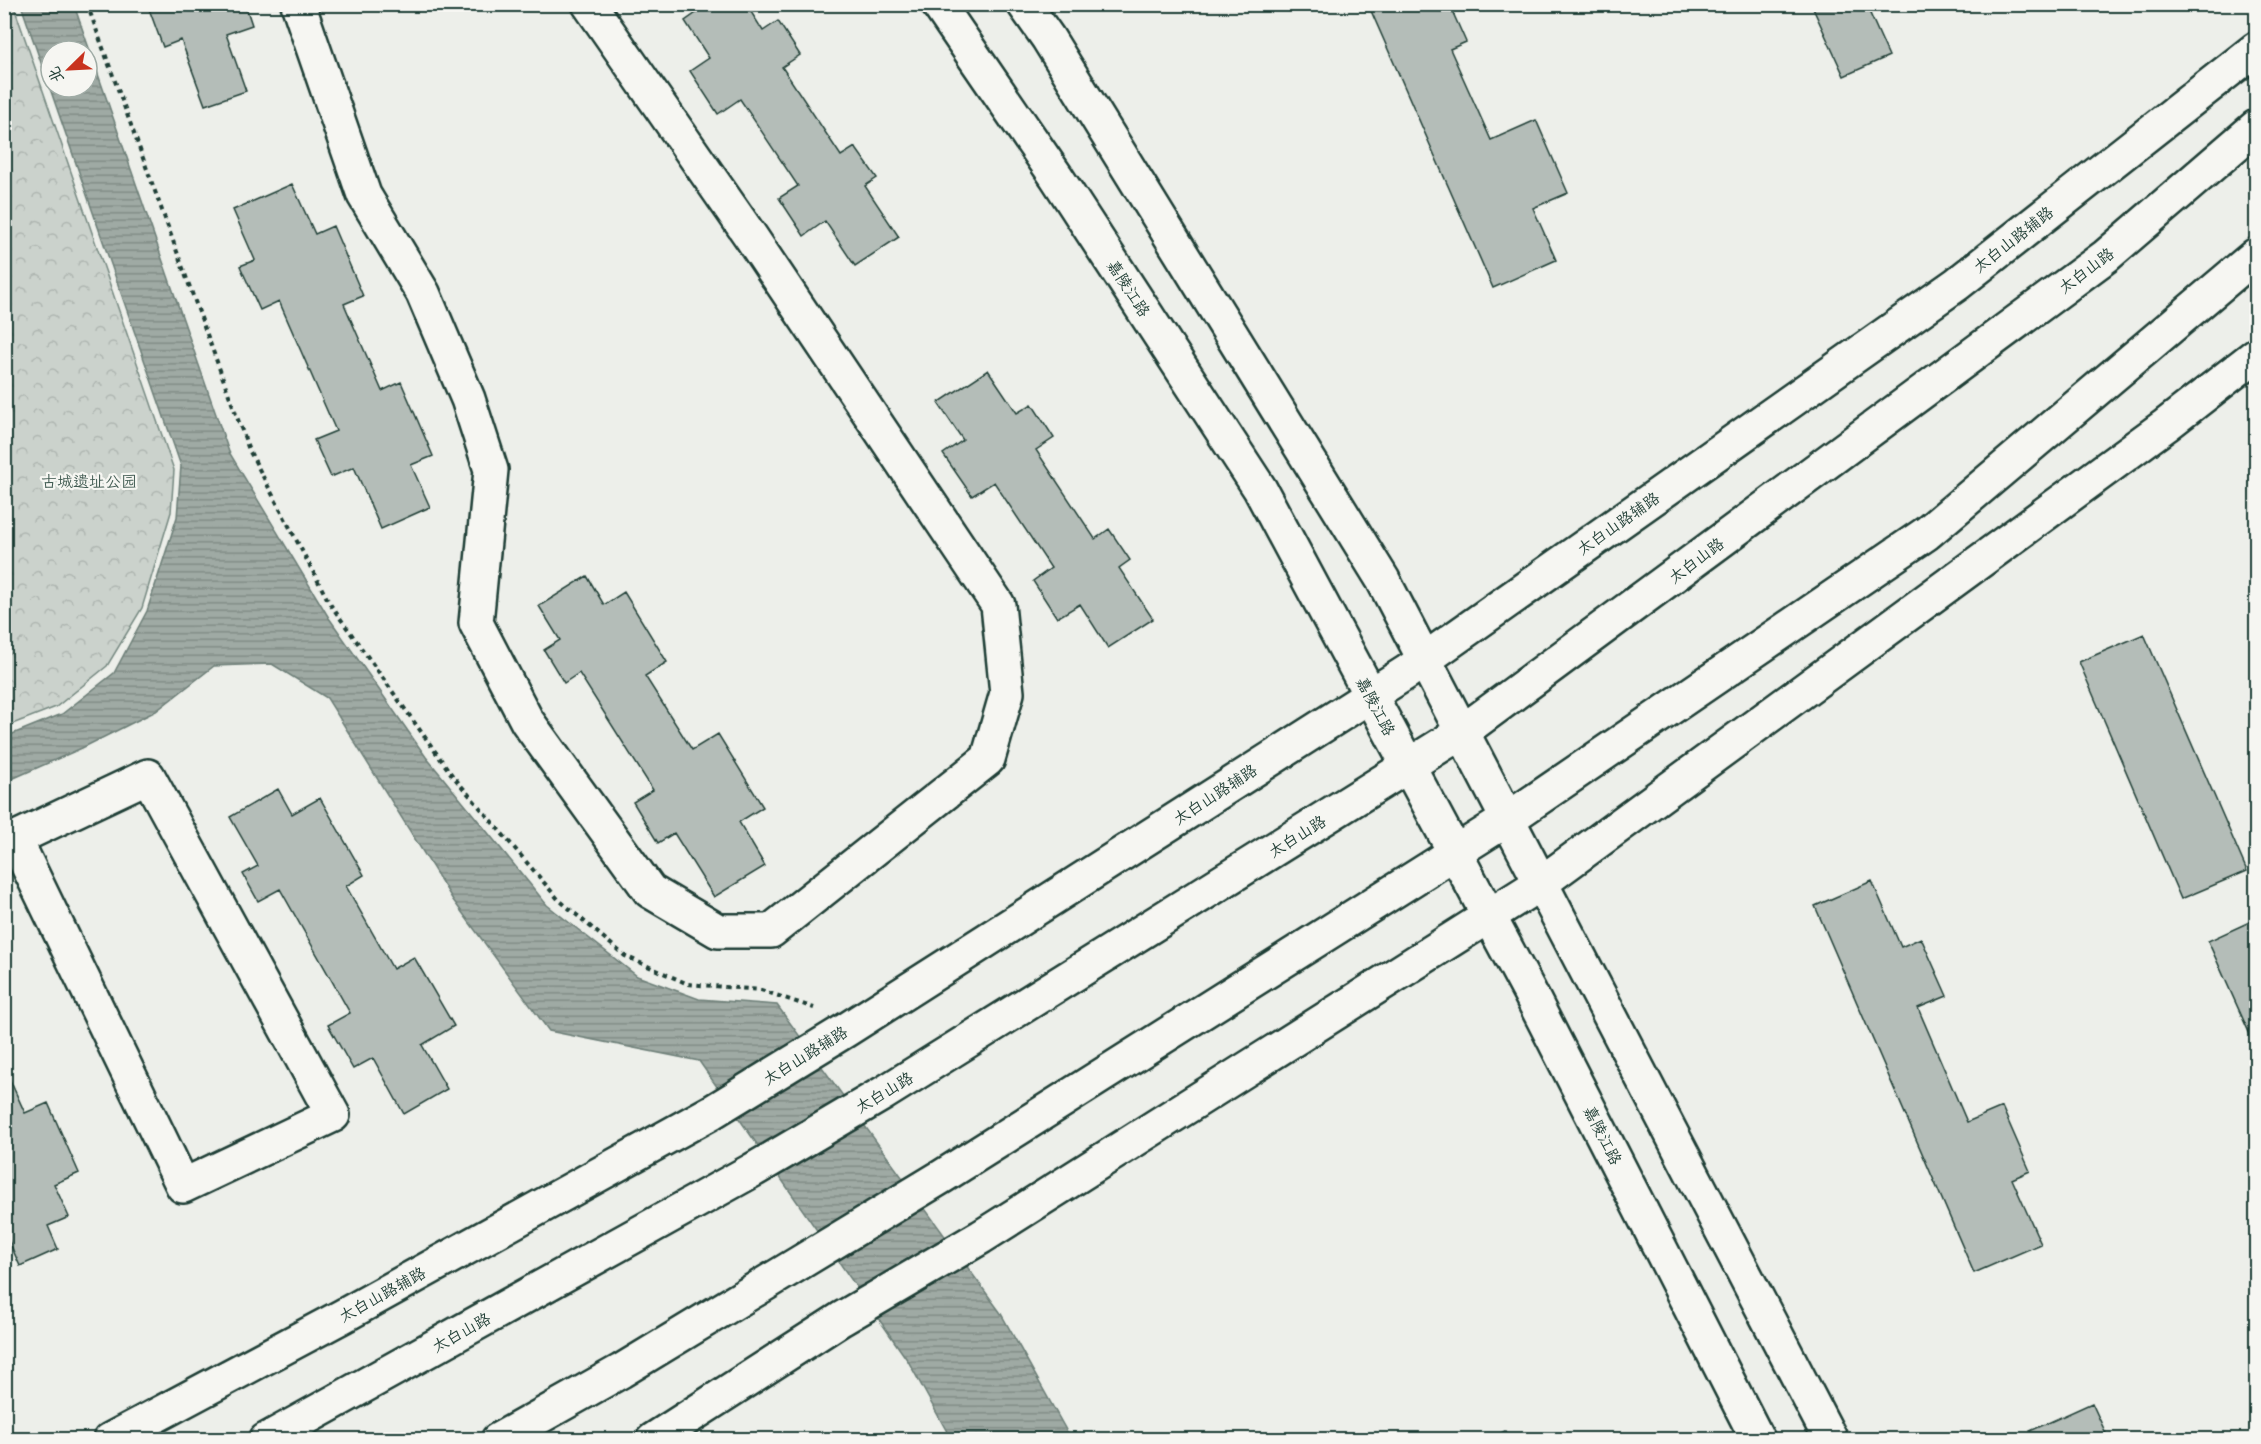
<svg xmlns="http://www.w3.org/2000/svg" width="2261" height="1444" font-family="'Patrick Hand','LXGW WenKai TC',sans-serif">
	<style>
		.park { fill: url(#park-crowns); stroke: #758880; stroke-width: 1.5 }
		.water { fill: url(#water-rules); stroke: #6c7e77; stroke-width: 1.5; fill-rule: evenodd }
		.building { fill: #b4bdb8; stroke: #1f3d34; stroke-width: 1.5 }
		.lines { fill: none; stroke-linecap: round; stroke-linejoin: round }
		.street-casing { stroke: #1f3d34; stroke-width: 38 }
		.secondary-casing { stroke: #1f3d34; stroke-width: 38 }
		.path { stroke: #1f3d34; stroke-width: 4; stroke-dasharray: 4.5 4.5; stroke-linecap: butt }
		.street { stroke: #f6f6f2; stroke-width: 33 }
		.secondary { stroke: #f6f6f2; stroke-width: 33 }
		.labels { text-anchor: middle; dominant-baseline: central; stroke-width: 4.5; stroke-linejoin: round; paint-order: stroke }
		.street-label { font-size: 16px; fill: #1f3d34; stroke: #f6f6f2 }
		.park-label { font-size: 16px; fill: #415b52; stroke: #f6f6f2 }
	</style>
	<defs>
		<pattern id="park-crowns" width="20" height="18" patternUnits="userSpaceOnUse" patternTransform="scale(1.5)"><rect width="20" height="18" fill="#cbd2cc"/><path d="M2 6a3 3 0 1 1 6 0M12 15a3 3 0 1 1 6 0" fill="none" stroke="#aeb5b0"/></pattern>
		<pattern id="water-rules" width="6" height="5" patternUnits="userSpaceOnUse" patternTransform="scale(1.5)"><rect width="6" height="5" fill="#9faaa4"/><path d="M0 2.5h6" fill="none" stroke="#818c86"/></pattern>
	</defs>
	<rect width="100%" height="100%" fill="#edefea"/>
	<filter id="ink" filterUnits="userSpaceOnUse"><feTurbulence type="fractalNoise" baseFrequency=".0167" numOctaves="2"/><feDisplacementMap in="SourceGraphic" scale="12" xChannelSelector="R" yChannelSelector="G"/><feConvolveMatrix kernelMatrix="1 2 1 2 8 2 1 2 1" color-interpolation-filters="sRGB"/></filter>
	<g filter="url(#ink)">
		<path class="park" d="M13,4L174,470L171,512L142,608L107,666L56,707L5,727L4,5Z"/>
		<path class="water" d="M21,5H74L229,452L329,618L426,757L547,905L637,976L699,999L777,1005L1000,1312L1071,1439H951L908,1361L699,1061L549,1031L453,900L327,698L272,664L214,666L156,711L82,748L5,782V737L62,714L114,673L147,611L177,517L181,466ZM51,51H87V87H51Z"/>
		<path class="building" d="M160,4H245L252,25L226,34L246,91L205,105L181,40L163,47L149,9Z
			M709,4H746L763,31L778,21L800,55L782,67L841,156L855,147L877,178L865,186L899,237L855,266L825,221L804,236L779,198L798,186L740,99L718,114L690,71L709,58L685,21Z
			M1368,4H1449L1466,42L1450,49L1491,140L1536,120L1568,193L1533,208L1556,260L1493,288Z
			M1811,4H1878L1868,9L1889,56L1844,76Z
			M292,184L315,234L333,226L363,296L344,304L382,391L401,382L433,456L411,465L430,507L381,529L354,467L331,477L314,440L336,431L279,301L260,310L240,266L255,260L233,210Z
			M988,370L1017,413L1032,404L1054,438L1036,450L1095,539L1109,529L1130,560L1119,568L1153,619L1108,648L1080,604L1057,618L1033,581L1051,568L994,482L972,496L943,454L963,440L938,403Z
			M587,576L604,605L624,592L667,662L645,676L692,750L718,734L763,807L739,822L765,866L714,897L674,833L658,843L633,802L653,790L579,673L564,683L544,650L560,640L539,606Z
			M2144,634L2247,871L2181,899L2079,662Z
			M278,789L292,814L320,798L364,875L346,886L393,969L414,957L454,1026L422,1045L447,1089L404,1114L373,1058L353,1069L328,1025L350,1013L280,889L258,901L243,874L258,866L230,817Z
			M1872,881L1901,947L1921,938L1947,996L1918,1008L1967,1122L2002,1107L2030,1171L2012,1179L2041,1244L1974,1273L1815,906Z
			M2256,919V1048L2208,941Z
			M4,1067L25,1113L48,1103L79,1173L54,1184L69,1217L48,1226L58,1249L20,1266L4,1230Z
			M2092,1403L2109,1440H2035L2030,1431Z
			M1505,1431L1516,1440H1488Z"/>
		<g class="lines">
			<g class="street-casing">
				<path id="street" d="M298,4L364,195L423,293L468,399L491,470L476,623L527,721L650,891L718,931H771L988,759L1007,693L998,605L751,237L589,4
					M4,844L148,776L333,1115L183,1186L15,839
					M110,1440L343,1316L712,1112L846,1030L1407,672L1957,284L2256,49
					M653,1440L841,1319L981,1237L1541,883L2166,425L2256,355"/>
			</g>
			<g class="secondary-casing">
				<path id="secondary" d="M938,4L1056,176L1260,489L1529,991L1758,1440
					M1024,4L1048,38L1383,580L1831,1440
					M266,1440L753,1170L884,1093L1462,732L2106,256L2256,127
					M498,1440L621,1371L943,1176L1508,819L1927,533L2256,255"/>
			</g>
			<path class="path" d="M87,4L249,450L330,604L452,775L558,899L625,956L688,984L761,990L814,1008"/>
			<use href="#street" class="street"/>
			<use href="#secondary" class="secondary"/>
		</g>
	</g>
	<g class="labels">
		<g class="street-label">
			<text transform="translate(2013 239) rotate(-38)">太白山路辅路</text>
			<text transform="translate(2086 270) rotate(-37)">太白山路</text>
			<text transform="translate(1129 288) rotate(57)">嘉陵江路</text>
			<text transform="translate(1618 523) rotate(-35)">太白山路辅路</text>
			<text transform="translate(1696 560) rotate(-37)">太白山路</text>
			<text transform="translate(1376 706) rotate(62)">嘉陵江路</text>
			<text transform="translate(1215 794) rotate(-33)">太白山路辅路</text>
			<text transform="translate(1297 836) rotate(-32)">太白山路</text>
			<text transform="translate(805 1055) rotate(-32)">太白山路辅路</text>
			<text transform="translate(884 1092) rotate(-31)">太白山路</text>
			<text transform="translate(1603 1135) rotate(63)">嘉陵江路</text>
			<text transform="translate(382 1294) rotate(-29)">太白山路辅路</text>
			<text transform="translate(461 1332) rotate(-29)">太白山路</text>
		</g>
		<g class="park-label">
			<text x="89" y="481">古城遗址公园</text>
		</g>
	</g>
	<rect width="2261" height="1444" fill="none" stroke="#f6f6f2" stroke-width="24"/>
	<rect x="12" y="12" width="2237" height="1420" fill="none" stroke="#1f3d34" stroke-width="2" filter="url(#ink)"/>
	<g transform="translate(69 69) rotate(246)"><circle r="28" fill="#f6f6f2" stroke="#a0aca6" stroke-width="1.5"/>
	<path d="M0-4.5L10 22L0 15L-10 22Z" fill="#c8321e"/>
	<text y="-9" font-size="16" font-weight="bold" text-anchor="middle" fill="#1f3d34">北</text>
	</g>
</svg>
